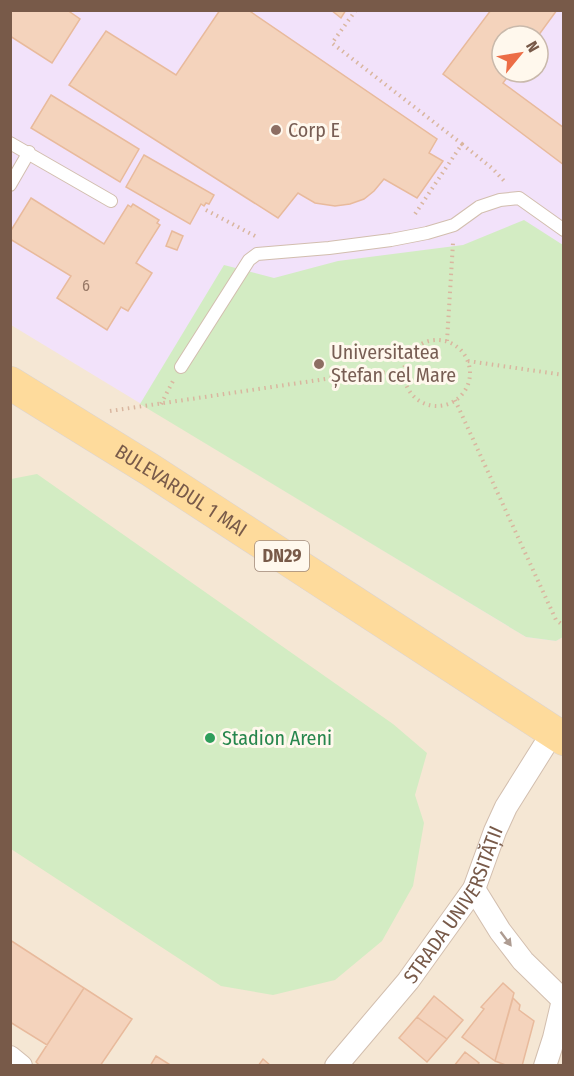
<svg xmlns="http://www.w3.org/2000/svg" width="574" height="1076" font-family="'Fira Sans Condensed',sans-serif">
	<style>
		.residential { fill: #f5e7d4; fill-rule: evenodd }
		.education { fill: #f2e2fa; fill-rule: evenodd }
		.green { fill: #d3ecc3 }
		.building { fill: #f4d3bc; stroke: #e8ba9c; stroke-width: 1.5 }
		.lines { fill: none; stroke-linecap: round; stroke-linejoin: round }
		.service-casing { stroke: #d2beae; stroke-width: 14 }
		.minor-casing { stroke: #d2beae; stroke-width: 24 }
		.primary-casing { stroke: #dcd4d0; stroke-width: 34 }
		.path { stroke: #d9b69f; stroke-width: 4; stroke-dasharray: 1.5 4.5; stroke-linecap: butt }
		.service { stroke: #fff; stroke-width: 12 }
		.minor { stroke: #fff; stroke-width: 22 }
		.primary { stroke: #fedb9c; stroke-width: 33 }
		.oneway { fill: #ae9c92 }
		.education-dot { fill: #8d6e63; stroke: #fff8ed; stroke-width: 2 }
		.leisure-dot { fill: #2e9e5b; stroke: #fff8ed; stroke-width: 2 }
		.labels { text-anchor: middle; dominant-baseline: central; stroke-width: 6; stroke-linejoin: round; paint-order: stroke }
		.number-label { font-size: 16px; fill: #977866 }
		.shield { fill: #fff8ed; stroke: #a0897a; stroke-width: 1.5 }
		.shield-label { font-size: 18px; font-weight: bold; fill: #785a49 }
		.education-label { font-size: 20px; fill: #785e54; stroke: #fff8ed; text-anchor: start }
		.street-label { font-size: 20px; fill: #785a49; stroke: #fff8ed }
		.leisure-label { font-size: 20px; fill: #27864d; stroke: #fff8ed; text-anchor: start }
	</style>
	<rect width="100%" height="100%" fill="#fdf5e6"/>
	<path class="residential" d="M11,11H563V1065H11ZM502,36H538V72H502Z"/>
	<path class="education" d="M10,11H563V637L556,641L526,637L11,325ZM502,36H538V72H502Z"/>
	<path class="green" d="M524,220L563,245V637L556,641L526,637L140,404L224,265L274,278L338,261L463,245Z
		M37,474L393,724L427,753L415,795L424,823L413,886L382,941L335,980L273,995L221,986L11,849V479Z"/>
	<path class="building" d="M10,10H67L80,19L52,63L10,36Z
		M220,10H248L437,139L429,153L443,161L417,198L384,179L374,191L364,199L350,204L335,206L315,203L298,193L278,218L69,85L106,31L176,75Z
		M331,10H346L341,18Z
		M491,10H557L538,36H502V72H511L503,83L564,128V165L443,74Z
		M51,95L139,149L120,182L31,128Z
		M144,155L214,195L209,204L206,203L204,206L201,204L190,224L126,187Z
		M31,198L104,244L128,205L131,207L133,204L159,220L157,223L160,225L136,263L152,273L128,311L121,307L107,330L57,298L71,276L10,239V232Z
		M172,231L183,236L177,250L166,246Z
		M10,940L84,988L47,1045L10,1022Z
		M503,983L514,993L495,1061L462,1037L484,1009L481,1007Z
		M84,988L132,1019L100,1066H40L36,1062Z
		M434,996L463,1020L447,1039L417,1017Z
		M513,998L520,1005L519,1010L534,1021L522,1066H508L495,1061Z
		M417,1017L447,1039L427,1062L399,1038Z
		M465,1052L479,1063L477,1066H454Z
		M156,1056L172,1066H150Z
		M263,1059L271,1066H258Z"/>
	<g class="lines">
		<g class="service-casing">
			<path id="service" d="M10,143L111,201
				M10,185L29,152
				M181,367L249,260L257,254L329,248L391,240L427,233L454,225L479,207L500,200L519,198L564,230"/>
		</g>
		<g class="minor-casing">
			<g id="minor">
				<path d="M474,889L500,931L523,961L564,1001"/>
				<path d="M10,1057L21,1066"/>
				<path id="s1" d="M336,1066L408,981L474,889L495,831L506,807L553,732"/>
				<path d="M545,1066L554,1038L563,1000"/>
			</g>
		</g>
		<g class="primary-casing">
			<g id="primary">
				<path id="s2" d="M10,383L149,469L564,739"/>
			</g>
		</g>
		<path class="path" d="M356,10L332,43L462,144L413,217
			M462,144L493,169L505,182
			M206,210L255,236
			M404 373a33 33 0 1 1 66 0a33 33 0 1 1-66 0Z
			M447,341L453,243
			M468,361L564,375
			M455,400L556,620L564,626
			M161,404L173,381
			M110,411L366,373L404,372"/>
		<use href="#service" class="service"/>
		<use href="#minor" class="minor"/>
		<use href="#primary" class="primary"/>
	</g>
	<defs><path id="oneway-solid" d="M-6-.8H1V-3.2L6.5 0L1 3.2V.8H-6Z" transform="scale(1.5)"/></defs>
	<use class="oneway" href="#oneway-solid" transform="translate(506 939) rotate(53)"/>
	<g class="education-dot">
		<circle cx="276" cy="130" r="6"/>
		<circle cx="319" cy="364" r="6"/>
	</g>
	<circle class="leisure-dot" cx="210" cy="738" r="6"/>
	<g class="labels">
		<g class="number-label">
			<text x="86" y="285">6</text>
		</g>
		<rect class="shield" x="255" y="541" width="54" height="30" rx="4.5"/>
		<g class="shield-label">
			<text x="282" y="556">DN29</text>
		</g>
		<g class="education-label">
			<text x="288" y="130">Corp E</text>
			<text x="331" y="352">Universitatea<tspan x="331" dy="23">Ștefan cel Mare</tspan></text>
		</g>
		<g class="street-label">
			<text stroke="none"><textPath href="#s2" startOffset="202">BULEVARDUL 1 MAI</textPath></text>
			<text stroke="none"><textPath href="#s1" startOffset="201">STRADA UNIVERSITĂȚII</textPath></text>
		</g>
		<g class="leisure-label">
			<text x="222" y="738">Stadion Areni</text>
		</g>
	</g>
	<rect width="574" height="1076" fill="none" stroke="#785a49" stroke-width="24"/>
	<g transform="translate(520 54) rotate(60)"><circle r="28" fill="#fff8ed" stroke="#c9b9ab" stroke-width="1.5"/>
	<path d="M0-4.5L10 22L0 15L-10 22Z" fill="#ec6d46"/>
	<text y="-9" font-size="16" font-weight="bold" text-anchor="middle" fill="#785a49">N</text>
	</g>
</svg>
